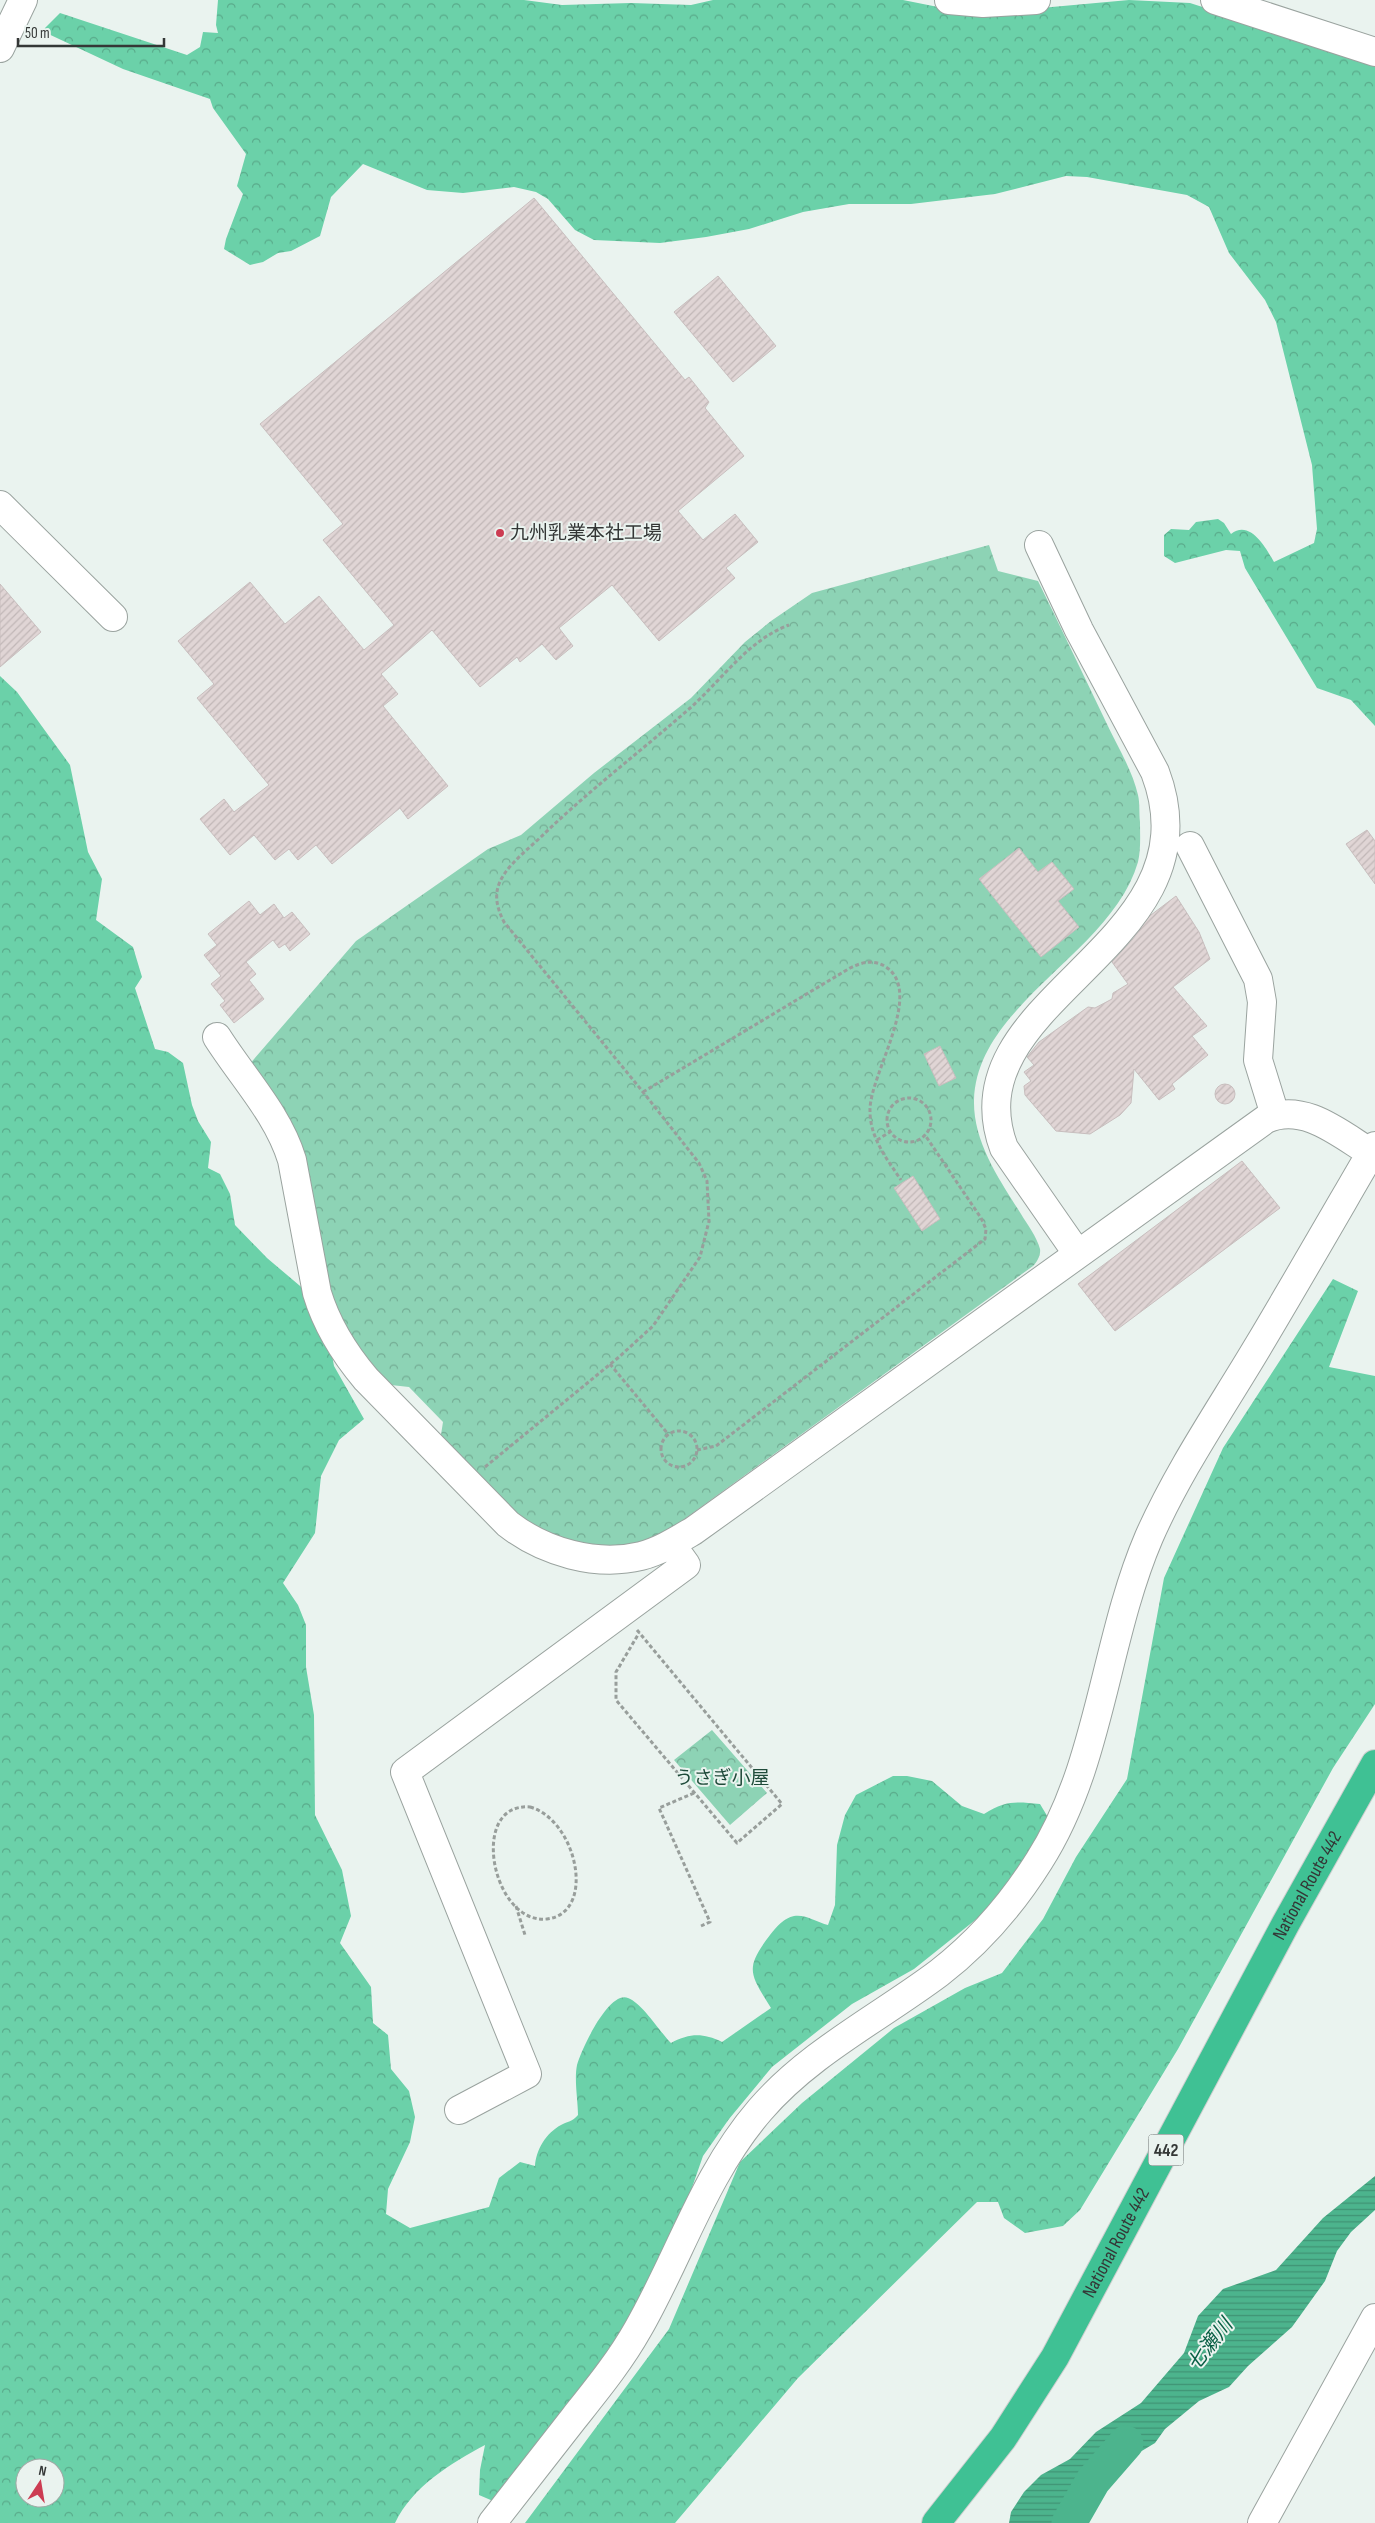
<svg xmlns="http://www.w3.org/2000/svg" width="1375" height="2523" font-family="'Sofia Sans Condensed','Noto Sans JP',sans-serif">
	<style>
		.forest { fill: url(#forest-crowns); fill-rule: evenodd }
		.park { fill: url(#park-crowns) }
		.water { fill: url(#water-rules) }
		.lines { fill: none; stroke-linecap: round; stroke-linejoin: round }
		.river { stroke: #4cb48d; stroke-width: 35 }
		.building { fill: url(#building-hatch); stroke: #c8bebe }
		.minor-casing { stroke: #9aa39f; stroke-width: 30 }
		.highway-casing { stroke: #cecfcf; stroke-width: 30 }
		.path { stroke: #989e9b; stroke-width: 3; stroke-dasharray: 4 2.5; stroke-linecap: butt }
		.minor { stroke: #fff; stroke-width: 28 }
		.highway { stroke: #3fc194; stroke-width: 28 }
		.poi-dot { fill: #cc3c52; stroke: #eaf3ef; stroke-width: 2 }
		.labels { text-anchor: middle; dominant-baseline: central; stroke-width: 4; stroke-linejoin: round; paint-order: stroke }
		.shield { fill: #eaf3ef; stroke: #6b6f6e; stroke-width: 1 }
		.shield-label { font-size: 18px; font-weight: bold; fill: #343736 }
		.poi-label { font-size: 19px; fill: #343736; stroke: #eaf3ef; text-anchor: start }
		.park-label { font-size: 19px; fill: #1f4b3a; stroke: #eaf3ef }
		.street-label { font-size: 19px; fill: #343736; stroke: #eaf3ef }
		.water-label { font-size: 20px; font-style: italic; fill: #085e44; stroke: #eaf3ef }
	</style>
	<defs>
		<pattern id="forest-crowns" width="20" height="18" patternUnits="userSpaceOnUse" patternTransform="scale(1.25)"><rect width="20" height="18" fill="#6bd1a9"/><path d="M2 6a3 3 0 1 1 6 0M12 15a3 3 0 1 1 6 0" fill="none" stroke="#59aa8a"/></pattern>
		<pattern id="park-crowns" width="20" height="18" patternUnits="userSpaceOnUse" patternTransform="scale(1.25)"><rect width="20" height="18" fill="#8dd3b5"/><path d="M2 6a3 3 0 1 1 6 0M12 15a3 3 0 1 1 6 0" fill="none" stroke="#74ac94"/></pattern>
		<pattern id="water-rules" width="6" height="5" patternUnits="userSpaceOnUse" patternTransform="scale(1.25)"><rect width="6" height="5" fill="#4cb48d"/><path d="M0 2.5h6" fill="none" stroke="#409374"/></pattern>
		<pattern id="building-hatch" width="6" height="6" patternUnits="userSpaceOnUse" patternTransform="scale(1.25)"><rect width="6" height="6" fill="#e0d5d5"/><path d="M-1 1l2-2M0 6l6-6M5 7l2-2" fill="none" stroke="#c1b7b7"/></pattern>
	</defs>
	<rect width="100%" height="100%" fill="#eaf3ef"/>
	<path class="forest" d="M218,0H524L562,5L631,3L691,5L713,0H903L973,14L1129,0L1190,3L1375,62V726L1351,700L1317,688L1245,568L1240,551L1226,550L1175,563L1164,556V535L1171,529L1189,530L1196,522L1218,519L1224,523L1231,534C1250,519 1266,548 1274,562L1314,543L1317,529L1312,465L1276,322L1265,300L1229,253L1209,207L1187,195L1087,177L1066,176L995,194L911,204H849L803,212L749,229L706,237L660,243L594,240L575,230L548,199L536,192L514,187L463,193L427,190L363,164L331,197L320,236L291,251L278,253L263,262L250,265L224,249L226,239L243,194L237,186L246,154L213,108L210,99L123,69L42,31L60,13L187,55L200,47L203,32L218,33L216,25Z
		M0,676L17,692L70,765L88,852L102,879L96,920L133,947L142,977L135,988L155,1049L168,1052L183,1063L192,1105L198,1121L211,1142L208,1168L220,1174L230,1194L235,1225L267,1258L306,1291L327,1328L334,1366L364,1419L339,1440L321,1476L315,1533L283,1583L298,1605L306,1625V1667L314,1715L315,1815L342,1870L351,1916L340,1943L371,1987L373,2023L388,2035L391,2069L409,2091L415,2117L410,2142L388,2189L386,2214L410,2228L489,2207L499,2178L520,2162L535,2166C536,2150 546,2133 561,2125C568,2121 572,2122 578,2115C578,2100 574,2080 577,2065C581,2050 609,1990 628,1998C643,2004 659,2031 671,2043C690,2033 703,2033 722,2042L771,2008C750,1974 744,1969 770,1935C776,1927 784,1918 794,1916C805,1914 817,1922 828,1925L835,1905L837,1845L845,1815L856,1795L893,1776H907L932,1781L962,1806L984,1814C1006,1800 1016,1802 1040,1804L1049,1819L1022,1867L979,1917L914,1969L852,2004L772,2067L729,2119L703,2156L680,2222L638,2308L597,2373L493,2501L479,2495L480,2470L485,2445C450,2464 413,2486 395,2523H0ZM25,2468H55V2498H25Z
		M1333,1279L1358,1291L1329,1367L1375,1376V1704L1333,1768L1178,2049L1080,2210L1063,2226L1025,2233L1004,2218L998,2202H977L798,2378L675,2523H525L669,2329L740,2162L802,2103L894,2028L965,1988L1002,1973L1043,1919L1076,1857L1127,1779L1164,1578L1223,1448Z"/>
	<path class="park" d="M989,545L998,571L1038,581C1061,628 1083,674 1105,720C1116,744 1132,769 1138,795C1140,803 1139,814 1140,822C1140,834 1141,850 1138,862C1112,953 977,1003 974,1100C973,1142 999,1179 1021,1214C1027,1224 1037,1237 1040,1249C1041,1255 1037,1262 1033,1266L679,1523L647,1542L599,1551L528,1527L440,1441L443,1422L409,1387L391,1385L373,1370L341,1321L248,1066L356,941L488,849L521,835L594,773L691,698L745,642L771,621L812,593Z
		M712,1730L767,1793L730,1825L674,1760Z"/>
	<path class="water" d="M1375,2176V2210L1351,2232L1337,2251L1325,2281L1292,2327L1248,2366L1229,2387L1199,2401L1165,2429L1155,2443L1065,2497L1053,2523H1009L1011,2512L1024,2492L1041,2475L1070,2459L1096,2432L1141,2403L1184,2353L1198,2316L1223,2289L1276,2270L1323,2218Z"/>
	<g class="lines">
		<path class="river" d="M1069,2523L1093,2481L1126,2443"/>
	</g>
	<path class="building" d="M534,198L685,380L689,377L709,402L705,408L744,456L678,511L703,540L735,514L758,542L726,568L735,578L659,641L612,585L559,628L573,646L556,660L542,644L520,662L517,657L480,687L432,630L381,674L398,694L383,706L448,786L408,819L400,808L332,864L316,845L298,860L289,849L275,860L254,835L230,855L200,819L224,799L234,812L269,785L197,698L214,684L178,641L250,582L285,624L319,596L364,650L394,625L323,540L343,524L260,424Z
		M718,276L776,346L733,382L674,312Z
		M0,584L41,632L0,667Z
		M1367,830L1375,841V884L1346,844Z
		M1019,848L1038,872L1052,862L1074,889L1058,901L1079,927L1041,957L979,879Z
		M1176,896L1199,932L1210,959L1173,987L1207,1026L1192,1036L1208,1055L1172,1084L1175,1089L1159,1100L1134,1069L1131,1103L1120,1115L1090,1134L1056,1131L1025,1095L1024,1086L1031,1081L1024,1072L1034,1065L1027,1057L1039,1042L1088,1007L1095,1008L1112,999L1113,993L1128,984L1112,962L1133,939L1147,918Z
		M249,901L260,915L274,904L284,918L292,912L310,934L290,951L285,944L279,948L273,940L246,962L256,974L249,980L264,999L234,1023L220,1005L225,1001L211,984L221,976L204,955L217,945L208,934Z
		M940,1046L956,1078L939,1086L924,1054Z
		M1215 1094a10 10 0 1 1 20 0a10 10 0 1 1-20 0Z
		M1242,1161L1280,1208L1115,1331L1078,1284Z
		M913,1176L940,1219L922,1231L894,1188Z"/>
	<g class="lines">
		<g class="minor-casing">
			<path id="minor" d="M949,0L983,3L1036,0
				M1215,0L1375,52
				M0,48L23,0
				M0,505L113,617
				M1039,545L1079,630L1155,772C1222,948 947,997 1004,1148L1077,1253
				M1190,846L1258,979L1262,1002L1258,1060L1275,1115
				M217,1037C243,1078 278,1114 292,1160L317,1293C327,1326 344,1353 366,1379L508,1524C544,1552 596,1567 641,1556C660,1551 676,1541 693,1531L1266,1119C1304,1102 1340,1134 1371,1153
				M459,2110L527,2074L405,1772L686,1565L671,1544
				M492,2523C519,2488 547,2453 574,2418C597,2389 620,2361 638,2329C680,2256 704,2175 760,2110C809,2053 879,2018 939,1973C979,1942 1012,1904 1039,1861C1101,1764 1104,1642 1149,1537C1178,1471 1220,1410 1257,1348C1297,1281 1336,1213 1375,1146
				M1262,2523L1375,2318"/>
		</g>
		<g class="highway-casing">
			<g id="highway">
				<path id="s1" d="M936,2523L1003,2438L1055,2357L1286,1923L1375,1764"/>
			</g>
		</g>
		<path class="path" d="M643,1092L850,968C862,962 874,959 886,967C925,993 869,1075 870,1111C870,1138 887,1159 901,1180
			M887 1120a22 22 0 1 1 44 0a22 22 0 1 1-44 0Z
			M877,1140L890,1132
			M610,1364L668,1434
			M661 1449a18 18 0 1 1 36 0a18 18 0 1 1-36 0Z
			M697,1450L716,1446L985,1239L986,1229L981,1218L925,1135
			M485,1467L619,1357L653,1326L700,1257L709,1221L707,1181L699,1163L643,1092L504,922C496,906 493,892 503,876C513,860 532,846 545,833C591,789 641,751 689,709C721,681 748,640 789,625
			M637,1630L782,1804L737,1843L616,1700V1672L639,1633
			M694,1793L659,1808L710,1922L701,1926
			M530,1807C577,1820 597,1913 547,1919C492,1925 468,1802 530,1807Z
			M516,1906L525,1935"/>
		<use href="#minor" class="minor"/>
		<use href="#highway" class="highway"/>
	</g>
	<circle class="poi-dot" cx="500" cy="533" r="5"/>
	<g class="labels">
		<rect class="shield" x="1148.5" y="2134.5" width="35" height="31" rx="4"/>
		<g class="shield-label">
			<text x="1166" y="2150">442</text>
		</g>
		<g class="poi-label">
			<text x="510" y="533">九州乳業本社工場</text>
		</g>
		<g class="park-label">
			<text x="722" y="1778">うさぎ小屋</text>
		</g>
		<g class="street-label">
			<text stroke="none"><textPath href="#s1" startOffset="739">National Route 442</textPath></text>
			<text stroke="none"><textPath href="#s1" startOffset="334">National Route 442</textPath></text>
		</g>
		<g class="water-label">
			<text transform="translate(1210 2345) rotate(-52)">七瀬川</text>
		</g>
	</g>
	<g transform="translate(40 2483) rotate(12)"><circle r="24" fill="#eaf3ef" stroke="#a1a8a5"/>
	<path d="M0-4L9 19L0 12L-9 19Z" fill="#cc3c52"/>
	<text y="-8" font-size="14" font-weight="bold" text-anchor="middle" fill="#343736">N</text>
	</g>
	<path d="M18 38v8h146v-8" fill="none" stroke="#343736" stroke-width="2.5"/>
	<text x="25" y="38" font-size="15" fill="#343736" stroke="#eaf3ef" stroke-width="4" paint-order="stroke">50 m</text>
</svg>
